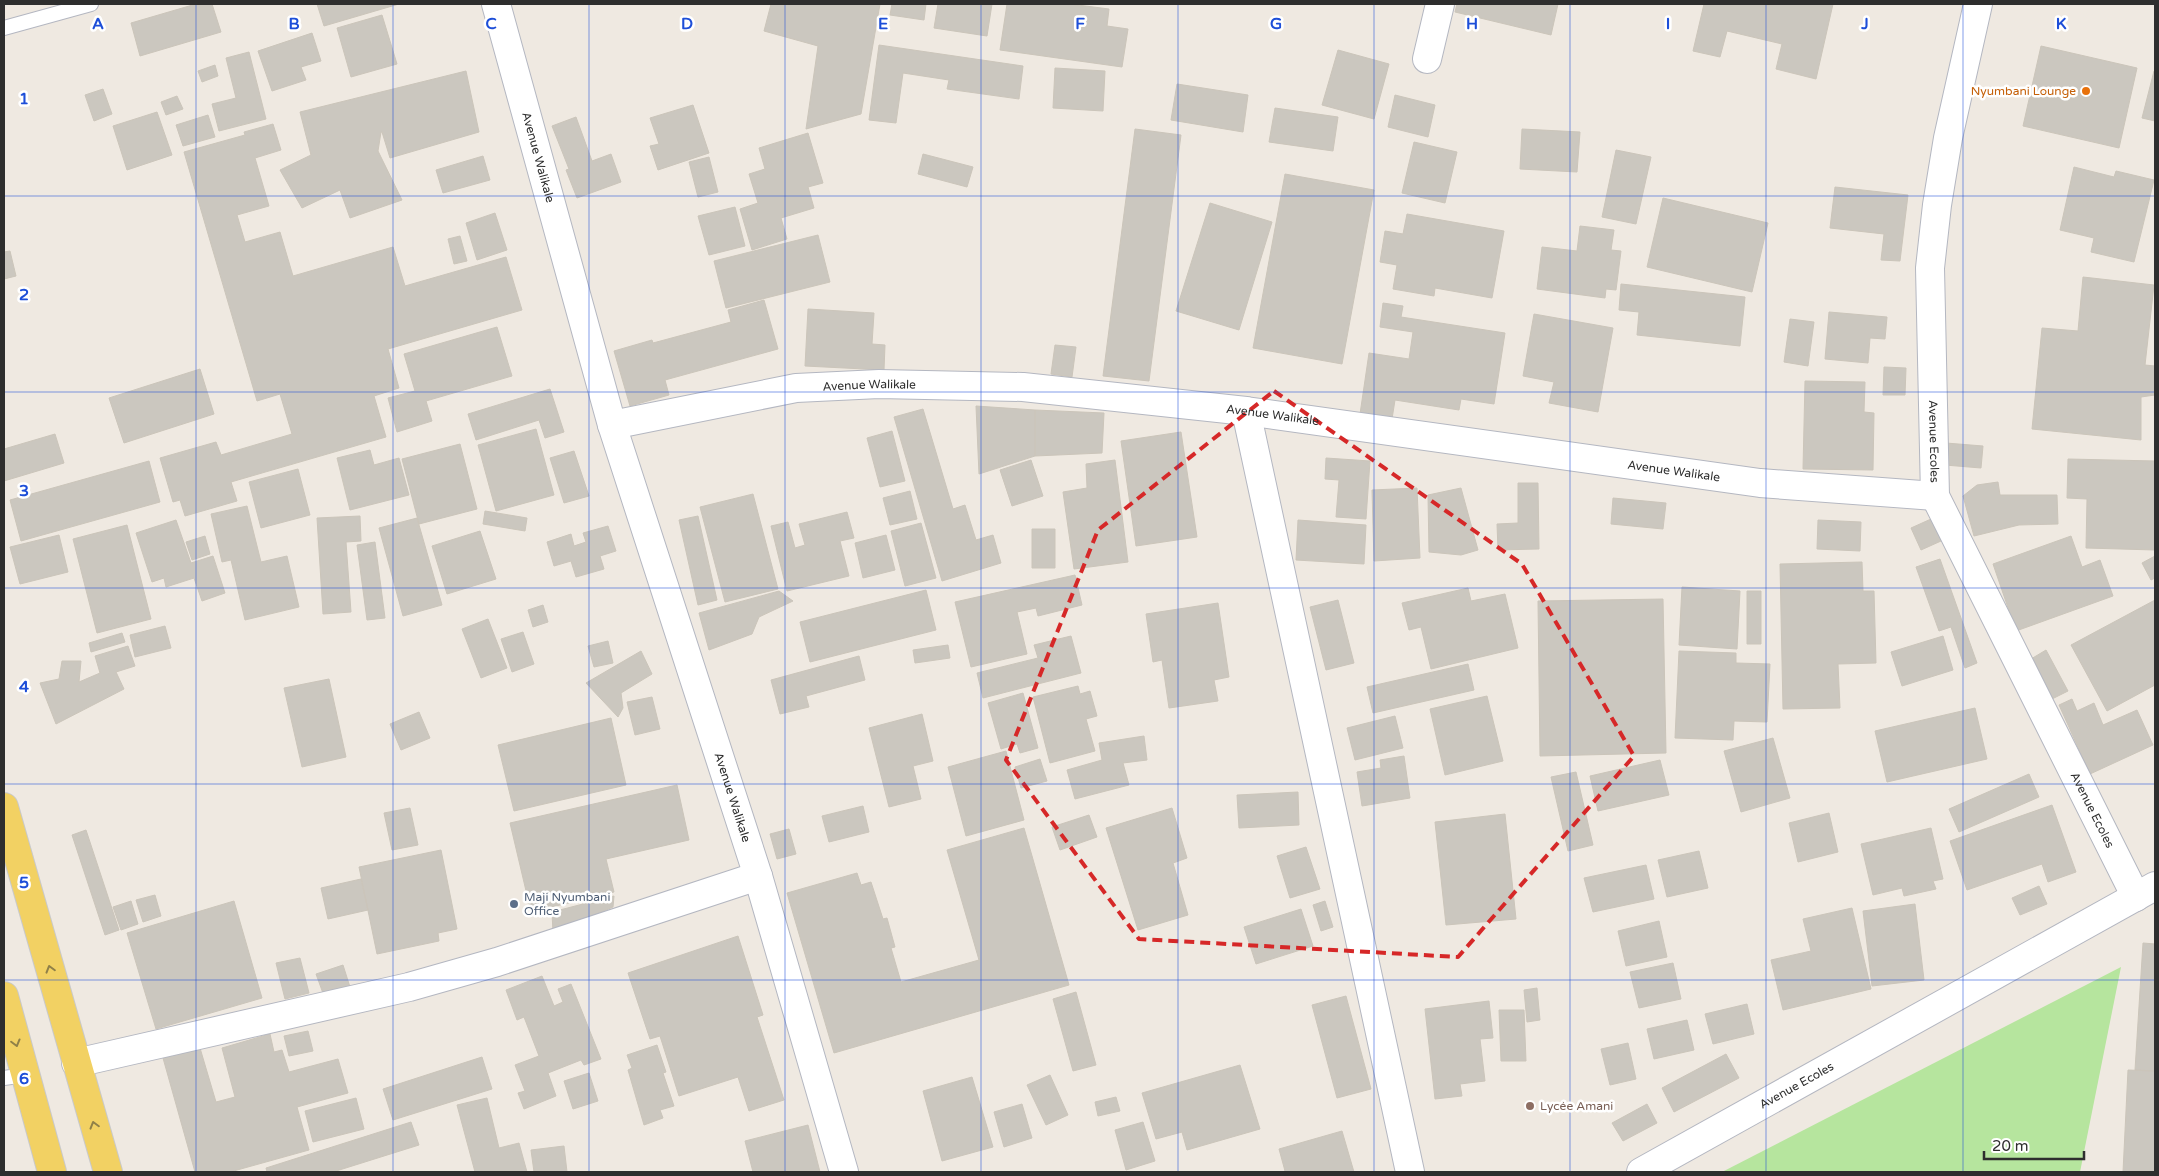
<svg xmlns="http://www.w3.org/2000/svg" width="2159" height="1176" font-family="'Varela Round',sans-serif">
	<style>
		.green { fill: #b6e59e }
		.building { fill: #cbc7bf; stroke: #cbc5ba }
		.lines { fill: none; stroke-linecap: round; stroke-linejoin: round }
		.service-casing { stroke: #b4b7c1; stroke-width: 16 }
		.minor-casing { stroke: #b4b7c1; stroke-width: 30 }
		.primary-casing { stroke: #c9c9c9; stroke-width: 30 }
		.service { stroke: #fff; stroke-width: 14 }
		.minor { stroke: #fff; stroke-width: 28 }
		.primary { stroke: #f2d163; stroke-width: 28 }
		.oneway { stroke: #908048 }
		.marked { fill: none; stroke: #d62828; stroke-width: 4; stroke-dasharray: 10 6; stroke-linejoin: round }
		.grid { fill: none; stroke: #1d4ed8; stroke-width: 1; stroke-opacity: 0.55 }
		.food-dot { fill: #e8710a; stroke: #fff; stroke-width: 2 }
		.service-dot { fill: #5c6f8a; stroke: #fff; stroke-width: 2 }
		.education-dot { fill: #8d6e63; stroke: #fff; stroke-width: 2 }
		.labels { text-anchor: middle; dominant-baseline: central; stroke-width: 5; stroke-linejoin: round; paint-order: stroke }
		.food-label { font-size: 12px; fill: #c56008; stroke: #fff; text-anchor: end }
		.street-label { font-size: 12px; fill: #2e2e2e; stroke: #fff }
		.service-label { font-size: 12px; fill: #4e5e75; stroke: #fff; text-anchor: start }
		.education-label { font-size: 12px; fill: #785e54; stroke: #fff; text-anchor: start }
		.grid-label { font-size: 16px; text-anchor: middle; font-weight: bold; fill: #1d4ed8; stroke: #fff; stroke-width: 5; stroke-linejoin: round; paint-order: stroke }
	</style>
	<rect width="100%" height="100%" fill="#efe9e1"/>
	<path class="green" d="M2121,967L2080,1172H1722Z"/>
	<path class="building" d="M196,4H212L221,32L140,56L131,23Z
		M317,4H399L324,26Z
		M771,4H880L861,114L806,129L818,46L764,31Z
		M892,4H926L924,20L890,15Z
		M938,4H992L987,36L934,28Z
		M1007,4H1070L1109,9L1107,26L1128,29L1122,67L1000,50Z
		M1457,4H1558L1551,35L1455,12Z
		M1704,4H1833L1816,79L1776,69L1782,44L1727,31L1720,57L1693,51Z
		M382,15L397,64L351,77L337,28Z
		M312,33L321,61L301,67L306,80L272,91L258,51Z
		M879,45L1023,66L1019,99L947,89L949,80L903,73L896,123L869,120Z
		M2041,46L2137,68L2119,148L2023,126Z
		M1338,50L1389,64L1374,119L1322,105Z
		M249,52L266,119L219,131L212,104L236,98L226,58Z
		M215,65L218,76L202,82L198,71Z
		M1055,68L1105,71L1103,111L1053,108Z
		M466,71L479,132L390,158L382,132H381L378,151L402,200L350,218L340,190L302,208L280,170L311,155L300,112Z
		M2154,71L2155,72V121L2142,118Z
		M1177,84L1248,95L1243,132L1171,120Z
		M103,89L112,114L94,121L85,95Z
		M1395,95L1435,105L1428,137L1388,127Z
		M177,96L183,109L166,115L161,102Z
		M693,105L709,153L658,170L650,146L659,144L650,118Z
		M1275,108L1338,117L1333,151L1269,142Z
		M157,112L172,155L127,170L113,126Z
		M208,115L215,137L183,146L176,125Z
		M576,117L592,161L611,154L621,182L577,198L566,170L569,169L552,126Z
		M273,124L281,150L255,158L269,206L237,215L245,242L280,232L293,276L393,247L405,286L506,257L522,310L388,349L399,388L374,396L386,437L231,482L237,501L185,516L180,500L173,502L160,458L216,442L221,455L292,434L280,394L257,401L184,152L245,135L244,132Z
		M1135,129L1181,135L1149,381L1103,376Z
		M1522,129L1580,132L1577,172L1520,169Z
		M808,133L823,183L808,187L814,208L781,218L787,239L752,250L740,209L758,203L749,174L765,169L759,148Z
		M1414,142L1457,152L1445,203L1402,193Z
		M1616,150L1651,157L1636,224L1602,217Z
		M923,154L973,167L967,187L918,174Z
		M483,156L490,180L443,193L436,170Z
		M709,157L718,192L698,197L689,162Z
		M2074,167L2114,177L2116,171L2154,180L2134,262L2091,252L2094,238L2060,230Z
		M1285,174L1374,190L1342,364L1253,348Z
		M1835,187L1908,195L1900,261L1881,260L1884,234L1830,228Z
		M1663,198L1768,223L1752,292L1647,267Z
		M1210,203L1272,222L1239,330L1176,311Z
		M735,207L745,246L709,255L698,216Z
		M495,213L507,250L477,260L466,223Z
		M1407,214L1504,231L1492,298L1435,288L1434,296L1393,289L1397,265L1380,262L1385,231L1403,234Z
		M1580,226L1614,230L1611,250L1621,251L1616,290L1606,289L1605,298L1537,289L1542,247L1577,251Z
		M818,235L830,282L726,308L714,261Z
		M460,236L467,261L454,264L448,239Z
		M10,251L16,276L4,279V252Z
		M2083,277L2154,285L2145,365L2155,366V395L2141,397V440L2032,429L2042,328L2078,331Z
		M1621,284L1745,297L1740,346L1637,335L1639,312L1619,310Z
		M764,300L778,349L665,380L669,395L630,406L614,351L652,340L653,343L731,322L728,310Z
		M1383,303L1403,306L1401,317L1505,333L1494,404L1461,399L1459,410L1395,400L1392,419L1360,414L1369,353L1409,359L1413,332L1380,327Z
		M808,309L874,313L872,344L885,345L884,370L805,366Z
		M1829,312L1887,317L1885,339L1870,338L1868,363L1825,359Z
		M1534,314L1613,328L1598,412L1549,403L1554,382L1523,376Z
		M1790,319L1814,322L1808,366L1784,362Z
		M497,327L512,376L426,401L432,421L397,432L388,398L415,391L404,354Z
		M1055,345L1076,347L1072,377L1051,374Z
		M1884,367L1906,368L1905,395H1883Z
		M200,369L214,414L124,443L109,398Z
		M1805,381L1865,382L1864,412L1874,413L1873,470L1803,469Z
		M550,389L564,432L545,438L539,420L476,440L468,414Z
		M976,406L1035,410V456L979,474Z
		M923,409L953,509L965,505L976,540L993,535L1001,563L942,581L894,417Z
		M1035,410L1104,413L1102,453L1035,456Z
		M536,429L554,495L496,511L478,445Z
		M892,431L905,481L880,487L867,438Z
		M1181,432L1197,537L1136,546L1121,441Z
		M55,434L64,463L4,481V449Z
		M1946,443L1983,446L1981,468L1945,465Z
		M460,444L477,509L419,524L402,459Z
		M370,450L374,465L399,458L409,495L350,510L337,458Z
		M574,451L589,496L564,503L550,458Z
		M1326,458L1370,461L1366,519L1336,517L1339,480L1325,479Z
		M2068,459L2155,461V550L2086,548L2087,499L2067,498Z
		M1031,460L1043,496L1012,506L1000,470Z
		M1115,460L1128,562L1074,569L1063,492L1087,488L1086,464Z
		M149,461L160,502L21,541L10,500Z
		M298,469L310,515L261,528L249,482Z
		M1998,482L2000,495H2057L2058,524L2019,525L1974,536L1963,496L1977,485Z
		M1518,483H1538L1539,549L1498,550L1497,524L1518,523Z
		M1417,488L1420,558L1374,561L1372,490Z
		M1461,488L1478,550L1461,555L1429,552L1428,495Z
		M910,491L917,519L890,525L883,498Z
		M753,494L778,589L725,602L700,507Z
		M1613,498L1666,503L1663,529L1611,524Z
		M247,506L261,562L287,556L299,607L245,620L231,560L222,562L211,514Z
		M485,511L527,518L525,531L483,524Z
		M847,512L854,538L840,541L849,576L787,591L771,526L788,522L795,548L805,545L799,524Z
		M360,516L361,541L346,542L351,612L323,614L317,518Z
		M698,516L717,600L698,605L679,520Z
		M417,518L442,605L403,616L379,528Z
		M1931,519L1941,541L1921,550L1911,528Z
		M176,520L191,563L213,556L225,593L202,601L194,578L166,587L164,578L152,582L136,533Z
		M1298,520L1366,525L1364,564L1296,560Z
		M1818,520L1861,522L1860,551L1817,549Z
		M921,523L936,578L905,586L891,531Z
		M127,525L151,619L97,633L73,539Z
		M608,526L616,551L600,556L604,569L576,577L571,561L554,566L547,542L571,534L574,546L586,542L583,533Z
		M1032,529H1055V568H1032Z
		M480,531L496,579L447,594L432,546Z
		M59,535L68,572L20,584L10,547Z
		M886,535L895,570L863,578L855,543Z
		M205,536L210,554L192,560L186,542Z
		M2071,536L2082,567L2100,560L2113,596L2016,631L1993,564Z
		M375,542L385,618L367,620L357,545Z
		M2155,556V578L2151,580L2142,563Z
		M1940,559L1977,663L1965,668L1951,627L1939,631L1916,567Z
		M1862,562L1863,591H1874L1876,663L1838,664L1840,708L1783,709L1780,564Z
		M1075,575L1082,605L1038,616L1036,608L1017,612L1027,654L971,667L955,602Z
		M1682,587L1740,591L1737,649L1679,645Z
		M1468,588L1471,601L1505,594L1518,648L1431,669L1421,627L1409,630L1402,603Z
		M926,590L936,630L810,662L800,622Z
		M779,591L793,601L759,617L752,634L709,650L699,613Z
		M1747,591H1761V644H1747Z
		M1663,599L1666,753L1540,756L1538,601Z
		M1338,600L1354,663L1326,670L1310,607Z
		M2155,600V685L2107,711L2071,645Z
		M1218,603L1229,677L1214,680L1218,701L1169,708L1162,660L1153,662L1146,614Z
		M543,605L548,622L533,627L528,610Z
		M488,619L507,668L481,678L462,629Z
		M165,626L171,648L135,657L130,635Z
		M523,632L534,664L512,672L501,639Z
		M122,633L125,642L91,652L89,643Z
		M1071,636L1081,673L983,698L977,673L1038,658L1034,645Z
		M1943,636L1953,670L1902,686L1891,652Z
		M608,641L613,663L594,667L588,646Z
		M948,645L950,658L915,663L913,650Z
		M128,646L135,666L116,672L124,689L56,724L40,683L59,679L62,661H81L79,682L100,673L95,656Z
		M2046,650L2068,691L2052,699L2031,659Z
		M641,651L652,674L621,693L623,708L618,717L586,683Z
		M1679,651L1736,653V663L1770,664L1767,722L1734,721L1733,740L1675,738Z
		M859,656L865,680L806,696L809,707L780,714L771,680Z
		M1468,664L1474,690L1373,713L1367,687Z
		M329,679L346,757L302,767L284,688Z
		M1078,686L1080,694L1090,691L1097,716L1086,719L1095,751L1050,763L1033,697Z
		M1023,693L1038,748L1020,753L1017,744L1001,749L988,703Z
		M1487,696L1503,761L1445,775L1430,709Z
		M652,697L660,729L635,735L627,702Z
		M2072,699L2077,711L2094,703L2103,725L2137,710L2153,745L2090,774L2059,705Z
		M1975,708L1987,759L1887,782L1875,731Z
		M419,712L430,738L401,750L390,724Z
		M922,714L933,761L913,766L921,799L889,807L869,728Z
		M1395,716L1403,748L1355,760L1347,728Z
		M611,718L626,785L514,811L498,745Z
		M1144,736L1147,760L1123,763L1129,785L1075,799L1067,770L1102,760L1099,743Z
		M1773,738L1790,798L1741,812L1724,751Z
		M1006,751L1024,820L966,836L948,767Z
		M1404,756L1410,798L1362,806L1357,772L1381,768L1380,760Z
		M1040,759L1047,781L1021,788L1015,767Z
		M1660,760L1669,795L1598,811L1590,776Z
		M1576,772L1593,845L1568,851L1551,777Z
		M2029,774L2039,797L1959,832L1949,809Z
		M677,785L689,840L606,859L614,892L531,912L510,823Z
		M1298,792L1299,825L1239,828L1237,795Z
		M2052,805L2076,872L2048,882L2042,864L1967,890L1950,841Z
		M863,806L869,832L829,842L822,816Z
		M410,808L418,845L392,850L384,813Z
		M1172,808L1187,858L1173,863L1188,915L1138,930L1106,828Z
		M1829,813L1838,852L1798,862L1789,823Z
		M1505,814L1516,919L1446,925L1435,822Z
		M1089,815L1097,837L1060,850L1052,827Z
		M1024,828L1069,985L834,1053L787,893L857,873L861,885L871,882L883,919L887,918L895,947L891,948L901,982L979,960L947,850Z
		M1931,828L1943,879L1933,881L1936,889L1904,896L1902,888L1873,895L1861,844Z
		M789,829L796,854L777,859L770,834Z
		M86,830L119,930L105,935L72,835Z
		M1306,847L1320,889L1290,898L1277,856Z
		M441,850L457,929L438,933L439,941L377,954L359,867Z
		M1699,851L1708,888L1667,897L1658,860Z
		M1646,865L1654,899L1593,912L1584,878Z
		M361,879L368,910L328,919L321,888Z
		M2039,886L2047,904L2020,915L2012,898Z
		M155,895L161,916L143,922L136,900Z
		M614,896L613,907L553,933L552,912Z
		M131,901L138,924L121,930L113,907Z
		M234,901L262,998L156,1029L127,933Z
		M1325,901L1333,927L1321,931L1313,905Z
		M1915,904L1924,980L1872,986L1863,911Z
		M1852,908L1871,989L1783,1010L1771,960L1811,951L1803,919Z
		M1301,909L1313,946L1256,964L1244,927Z
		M1659,921L1667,957L1626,966L1618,931Z
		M738,936L763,1015L757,1017L784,1100L749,1111L738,1077L679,1096L660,1036L650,1039L628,973Z
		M2143,943L2155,944V1071L2135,1070Z
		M300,958L309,993L285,999L276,963Z
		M1673,963L1681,999L1639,1008L1630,972Z
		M343,965L350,987L324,996L316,974Z
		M542,976L554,1006L563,1002L558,989L571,984L601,1059L584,1065L581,1060L548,1073L556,1096L524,1109L518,1093L525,1091L515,1065L539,1056L524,1017L517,1020L506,990Z
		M1537,988L1540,1020L1527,1022L1524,990Z
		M1076,992L1096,1065L1073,1071L1053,999Z
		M1346,996L1371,1089L1337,1098L1312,1005Z
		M1489,1001L1493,1038L1480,1039L1485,1081L1460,1084L1462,1096L1435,1099L1425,1009Z
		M1747,1004L1754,1034L1713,1044L1705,1014Z
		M1499,1010H1524L1526,1061H1501Z
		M1687,1020L1694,1050L1654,1059L1647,1029Z
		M308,1031L313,1051L289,1056L284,1036Z
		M270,1034L274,1052L282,1050L289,1072L338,1059L348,1093L297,1107L309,1150L230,1172H195L163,1058L200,1048L216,1102L235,1097L222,1048Z
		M1628,1043L1636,1079L1610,1085L1601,1049Z
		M657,1045L666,1072L663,1073L674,1106L660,1110L663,1118L644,1125L628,1070L632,1068L627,1055Z
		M1726,1054L1739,1078L1674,1112L1662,1088Z
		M482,1057L492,1089L393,1120L383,1089Z
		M1240,1065L1260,1129L1187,1150L1182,1132L1156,1139L1142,1093Z
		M2128,1070L2155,1071V1172H2123Z
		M589,1073L598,1101L573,1109L564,1081Z
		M1050,1075L1068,1115L1046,1125L1027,1085Z
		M972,1077L993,1147L942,1161L923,1091Z
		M1116,1097L1120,1111L1098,1116L1095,1102Z
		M356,1098L364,1129L313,1142L305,1111Z
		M487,1098L499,1148L519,1143L527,1172H475L457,1105Z
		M1022,1104L1032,1138L1004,1147L994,1112Z
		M1647,1104L1657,1123L1623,1141L1612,1123Z
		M411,1122L419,1145L333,1172H267L266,1168Z
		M1143,1122L1155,1161L1126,1170L1115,1130Z
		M808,1125L820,1172H753L745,1141Z
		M1342,1131L1354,1172H1282L1285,1171L1279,1149Z
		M564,1146L567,1172H534L531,1150Z"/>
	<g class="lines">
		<g class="service-casing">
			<path id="service" d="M4,28L91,4
				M4,1078L25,1075"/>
		</g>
		<g class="minor-casing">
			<g id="minor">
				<path id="s1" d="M496,4L612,425L758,876L844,1172"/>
				<path id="s2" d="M1978,4L1948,138L1937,205L1930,268L1935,496L2136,897"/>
				<path d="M1427,59L1440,4"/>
				<path d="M1246,411L1410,1172"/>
				<path id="s3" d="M612,425L796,388L879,384L1023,387L1246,411L1760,483L1935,496"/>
				<path d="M76,1063L409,987L497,962L758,876"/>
				<path id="s4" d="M1641,1172L2155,886"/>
			</g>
		</g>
		<g class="primary-casing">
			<path id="primary" d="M4,807L108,1172
				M4,996L52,1172"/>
		</g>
		<use href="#service" class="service"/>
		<use href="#minor" class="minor"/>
		<use href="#primary" class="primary"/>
	</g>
	<defs><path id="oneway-chevron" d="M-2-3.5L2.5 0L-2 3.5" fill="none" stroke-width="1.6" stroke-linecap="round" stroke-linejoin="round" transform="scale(1.25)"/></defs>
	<g class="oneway">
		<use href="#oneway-chevron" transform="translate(50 969) rotate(-106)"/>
		<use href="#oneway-chevron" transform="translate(16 1043) rotate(75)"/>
		<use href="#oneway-chevron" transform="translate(94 1125) rotate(-106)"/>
	</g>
	<path class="marked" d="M1274,391L1522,564L1634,756L1458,957L1139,939L1006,760L1098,530Z"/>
	<path class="grid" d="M196,4V1172M393,4V1172M589,4V1172M785,4V1172M981,4V1172M1178,4V1172M1374,4V1172M1570,4V1172M1766,4V1172M1963,4V1172M4,196H2155M4,392H2155M4,588H2155M4,784H2155M4,980H2155"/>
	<circle class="food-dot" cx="2086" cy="91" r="5"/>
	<circle class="service-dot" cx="514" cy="904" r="5"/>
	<circle class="education-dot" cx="1530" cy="1106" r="5"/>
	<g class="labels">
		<g class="food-label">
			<text x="2076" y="91">Nyumbani Lounge</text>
		</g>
		<g class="street-label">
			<text stroke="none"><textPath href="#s1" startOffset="159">Avenue Walikale</textPath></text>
			<text stroke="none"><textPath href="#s3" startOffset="261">Avenue Walikale</textPath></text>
			<text stroke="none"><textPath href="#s3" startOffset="666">Avenue Walikale</textPath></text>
			<text stroke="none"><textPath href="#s2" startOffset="442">Avenue Ecoles</textPath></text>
			<text stroke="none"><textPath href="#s3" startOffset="1071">Avenue Walikale</textPath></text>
			<text stroke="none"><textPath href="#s1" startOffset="828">Avenue Walikale</textPath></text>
			<text stroke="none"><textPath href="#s2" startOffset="848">Avenue Ecoles</textPath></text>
			<text stroke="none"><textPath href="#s4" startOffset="178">Avenue Ecoles</textPath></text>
		</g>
		<g class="service-label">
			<text x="524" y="897">Maji Nyumbani<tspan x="524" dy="14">Office</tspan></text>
		</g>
		<g class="education-label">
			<text x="1540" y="1106">Lycée Amani</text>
		</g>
	</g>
	<g class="grid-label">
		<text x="98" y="29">A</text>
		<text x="294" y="29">B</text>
		<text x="491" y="29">C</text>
		<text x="687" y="29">D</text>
		<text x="883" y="29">E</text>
		<text x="1080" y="29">F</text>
		<text x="1276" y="29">G</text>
		<text x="1472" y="29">H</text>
		<text x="1668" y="29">I</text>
		<text x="1865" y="29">J</text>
		<text x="2061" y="29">K</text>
		<text x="24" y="104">1</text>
		<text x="24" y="300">2</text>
		<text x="24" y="496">3</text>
		<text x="24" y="692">4</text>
		<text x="24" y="888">5</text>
		<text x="24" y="1084">6</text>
	</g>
	<rect width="2159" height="1176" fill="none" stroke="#2e2e2e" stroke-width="10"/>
	<path d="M1984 1151v8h100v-8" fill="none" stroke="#2e2e2e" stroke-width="2.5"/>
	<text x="1992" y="1151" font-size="15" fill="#2e2e2e" stroke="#ffffff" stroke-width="4" paint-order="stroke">20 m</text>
</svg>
